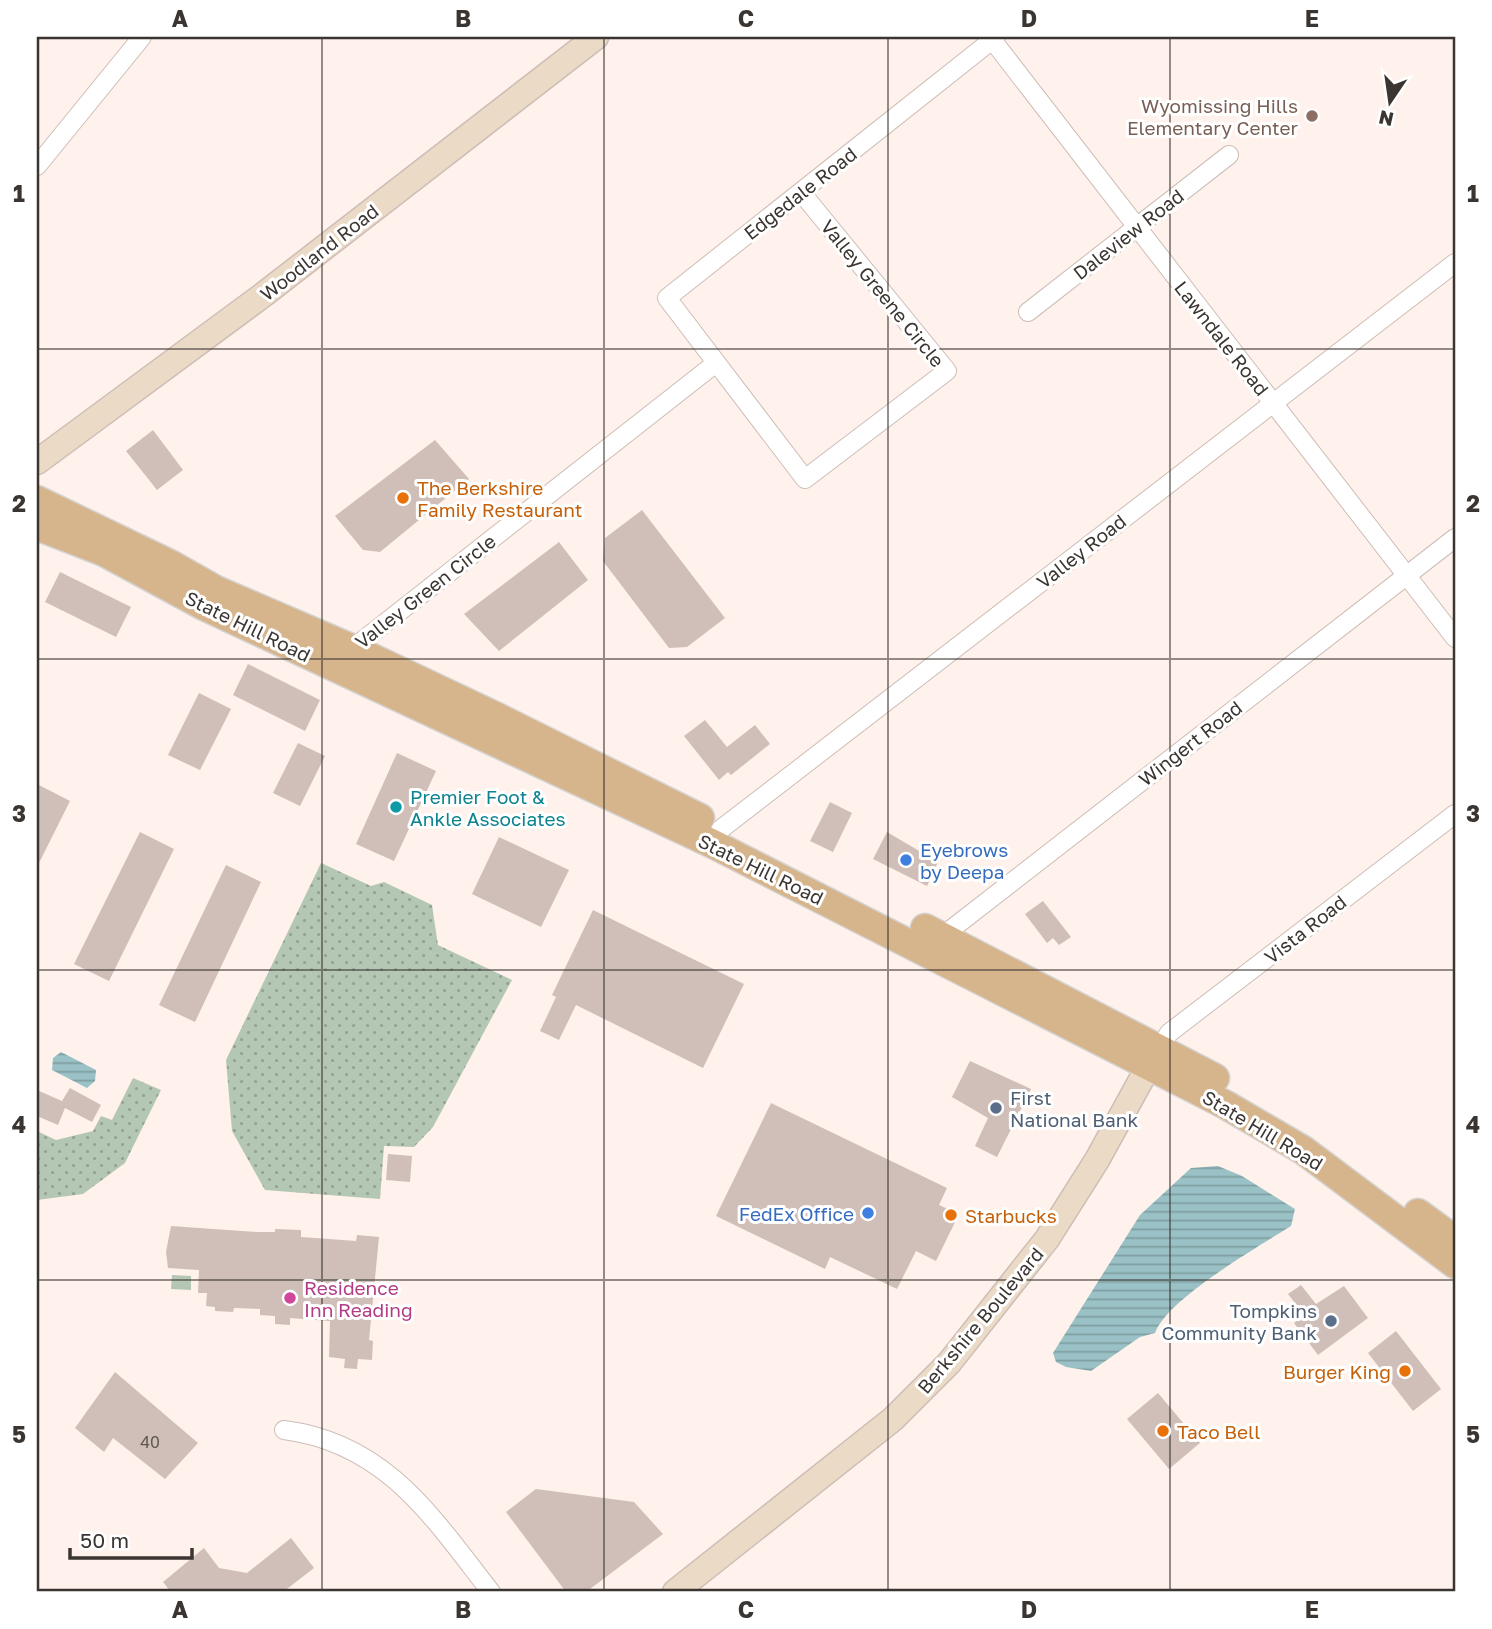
<svg xmlns="http://www.w3.org/2000/svg" width="1492" height="1629" font-family="'Golos Text',sans-serif">
	<style>
		.grass { fill: url(#grass-dots) }
		.garden { fill: #b4c7b5 }
		.water { fill: url(#water-rules) }
		.building { fill: #cfbfb8 }
		.lines { fill: none; stroke-linecap: round; stroke-linejoin: round }
		.street-casing { stroke: #cdbdb6; stroke-width: 20 }
		.secondary-casing { stroke: #cdbdb6; stroke-width: 27 }
		.primary-casing { stroke: #d4d3d2; stroke-width: 31 }
		.street { stroke: #fff; stroke-width: 18 }
		.secondary { stroke: #ebdac6; stroke-width: 24 }
		.primary { stroke: #d6b48c; stroke-width: 28 }
		.grid { fill: none; stroke: #3b3532; stroke-width: 2; stroke-opacity: 0.55 }
		.education-dot { fill: #8d6e63; stroke: #fff; stroke-width: 2.5 }
		.food-dot { fill: #e8710a; stroke: #fff; stroke-width: 2.5 }
		.culture-dot { fill: #0f9aa8; stroke: #fff; stroke-width: 2.5 }
		.shop-dot { fill: #3f7fe0; stroke: #fff; stroke-width: 2.5 }
		.service-dot { fill: #5c6f8a; stroke: #fff; stroke-width: 2.5 }
		.hotel-dot { fill: #d1479c; stroke: #fff; stroke-width: 2.5 }
		.labels { text-anchor: middle; dominant-baseline: central; stroke-width: 6; stroke-linejoin: round; paint-order: stroke }
		.number-label { font-size: 16px; fill: #605854 }
		.education-label { font-size: 19px; fill: #785e54; stroke: #fff; text-anchor: end }
		.street-label { font-size: 19px; fill: #3b3532; stroke: #fff }
		.food-label { font-size: 19px; fill: #c56008; stroke: #fff; text-anchor: start }
		.culture-label { font-size: 19px; fill: #0d838f; stroke: #fff; text-anchor: start }
		.shop-label { font-size: 19px; fill: #366cbe; stroke: #fff; text-anchor: start }
		.service-label { font-size: 19px; fill: #4e5e75; stroke: #fff; text-anchor: start }
		.hotel-label { font-size: 19px; fill: #b23c85; stroke: #fff; text-anchor: start }
		.neatline { fill: none; stroke: #3b3532; stroke-width: 2.5 }
		.grid-label { font-size: 23px; text-anchor: middle; font-weight: bold; fill: #3b3532 }
	</style>
	<defs>
		<pattern id="grass-dots" width="8" height="8" patternUnits="userSpaceOnUse" patternTransform="scale(1.75)"><rect width="8" height="8" fill="#b4c7b5"/><path d="M2 2h.1M6 6h.1" fill="none" stroke="#94a294" stroke-width="1.8" stroke-linecap="round"/></pattern>
		<pattern id="water-rules" width="6" height="5" patternUnits="userSpaceOnUse" patternTransform="scale(1.75)"><rect width="6" height="5" fill="#9ac2c6"/><path d="M0 2.5h6" fill="none" stroke="#7f9ea1"/></pattern>
	</defs>
	<rect width="100%" height="100%" fill="#fff1eb"/>
	<path class="grass" d="M321,863L371,886L384,882L432,905L438,945L512,980L433,1127L414,1147L384,1146L380,1199L265,1190L232,1131L226,1060Z
		M133,1078L161,1090L125,1163L83,1194L37,1200V1131L56,1140L93,1131L101,1116L112,1120Z"/>
	<path class="garden" d="M172,1275L191,1276V1290L171,1289Z"/>
	<path class="water" d="M61,1052L96,1070L95,1081L87,1088L52,1070L53,1058Z
		M1218,1166L1242,1176L1295,1209L1291,1226C1258,1247 1167,1299 1155,1333L1140,1337L1091,1371L1066,1367L1056,1362L1053,1353L1140,1215L1191,1168Z"/>
	<path class="building" d="M153,430L183,470L157,490L126,451Z
		M435,440L469,479L380,552L363,550L335,516Z
		M642,510L725,618L687,647L669,648L603,561L605,538Z
		M559,542L588,580L499,651L464,614Z
		M60,572L131,607L116,637L45,602Z
		M248,664L320,700L305,731L233,695Z
		M199,693L231,709L200,770L168,755Z
		M705,720L727,747L755,725L770,744L731,775L728,772L719,780L684,736Z
		M298,743L325,756L300,806L273,793Z
		M397,753L436,771L394,861L356,844Z
		M37,784L70,801L37,867Z
		M830,802L852,813L833,852L810,841Z
		M140,832L174,849L109,981L74,964Z
		M887,832L938,862L927,886L873,859Z
		M499,837L569,870L541,927L472,894Z
		M226,865L261,882L195,1022L159,1005Z
		M1043,901L1071,937L1059,945L1053,938L1047,943L1025,914Z
		M593,910L744,984L703,1068L576,1005L559,1040L540,1031L556,997L552,995Z
		M970,1061L1031,1089L997,1157L975,1146L988,1118L952,1097Z
		M70,1088L101,1105L92,1122L65,1108L58,1125L37,1116V1090L62,1101Z
		M771,1103L947,1188L939,1205L959,1214L936,1261L916,1251L897,1289L830,1257L825,1269L716,1216Z
		M388,1154L412,1156L410,1182L386,1180Z
		M171,1226L257,1232H275V1229L301,1230V1237L356,1241L357,1235L379,1237L369,1340L373,1341L372,1360L358,1359L357,1369L344,1368L345,1359L329,1357L330,1321L290,1318V1325L275,1324V1316L260,1315V1309L234,1308L233,1312L215,1311V1307L206,1306L207,1293H198L199,1270L168,1268L166,1252Z
		M1301,1285L1316,1304L1344,1286L1368,1318L1318,1355L1294,1323L1304,1315L1288,1294Z
		M1396,1331L1441,1389L1413,1411L1368,1353Z
		M115,1372L198,1443L165,1479L113,1438L104,1452L75,1428Z
		M1158,1393L1200,1443L1169,1469L1127,1419Z
		M536,1489L634,1502L663,1534L586,1592H566L506,1512Z
		M291,1538L314,1568L283,1592H171L163,1582L204,1548L219,1568L247,1573Z"/>
	<g class="lines">
		<g class="street-casing">
			<path id="street" d="M990,37L1455,638
				M37,166L142,37
				M801,192L947,371L805,479L667,298L996,37
				M1028,312L1229,155
				M348,652L716,363
				M713,844L721,829L1455,263
				M936,941L1455,538
				M1159,1049L1169,1033L1455,814
				M284,1430C386,1443 433,1518 491,1592"/>
		</g>
		<g class="secondary-casing">
			<path id="secondary" d="M37,462L263,295L596,37
				M675,1592L893,1419L949,1363L1047,1239L1097,1160L1157,1051"/>
		</g>
		<g class="primary-casing">
			<path id="primary" d="M37,500L170,564L216,590L351,648L497,717L700,818
				M37,526L104,552L204,606L713,844L1226,1105L1303,1150L1455,1264
				M925,928L1215,1078
				M1418,1213L1455,1240"/>
		</g>
		<use href="#street" class="street"/>
		<use href="#secondary" class="secondary"/>
		<use href="#primary" class="primary"/>
	</g>
	<path class="grid" d="M322,37V1592M604,37V1592M888,37V1592M1170,37V1592M37,349H1455M37,659H1455M37,970H1455M37,1280H1455"/>
	<circle class="education-dot" cx="1312" cy="116" r="7"/>
	<g class="food-dot">
		<circle cx="403" cy="498" r="7"/>
		<circle cx="951" cy="1215" r="7"/>
		<circle cx="1405" cy="1371" r="7"/>
		<circle cx="1163" cy="1431" r="7"/>
	</g>
	<circle class="culture-dot" cx="396" cy="807" r="7"/>
	<g class="shop-dot">
		<circle cx="906" cy="860" r="7"/>
		<circle cx="868" cy="1213" r="7"/>
	</g>
	<g class="service-dot">
		<circle cx="996" cy="1108" r="7"/>
		<circle cx="1331" cy="1321" r="7"/>
	</g>
	<circle class="hotel-dot" cx="290" cy="1298" r="7"/>
	<g class="labels">
		<g class="number-label">
			<text x="150" y="1442">40</text>
		</g>
		<g class="education-label">
			<text x="1298" y="105">Wyomissing Hills<tspan x="1298" dy="22">Elementary Center</tspan></text>
		</g>
		<g class="street-label">
			<text transform="translate(800 193) rotate(-38)">Edgedale Road</text>
			<text transform="translate(1128 234) rotate(-38)">Daleview Road</text>
			<text transform="translate(319 252) rotate(-38)">Woodland Road</text>
			<text transform="translate(883 293) rotate(51)">Valley Greene Circle</text>
			<text transform="translate(1222 338) rotate(52)">Lawndale Road</text>
			<text transform="translate(1081 551) rotate(-38)">Valley Road</text>
			<text transform="translate(425 591) rotate(-38)">Valley Green Circle</text>
			<text transform="translate(248 626) rotate(26)">State Hill Road</text>
			<text transform="translate(1190 743) rotate(-38)">Wingert Road</text>
			<text transform="translate(761 869) rotate(26)">State Hill Road</text>
			<text transform="translate(1305 929) rotate(-38)">Vista Road</text>
			<text transform="translate(1263 1130) rotate(31)">State Hill Road</text>
			<text transform="translate(980 1320) rotate(-50)">Berkshire Boulevard</text>
		</g>
		<g class="food-label">
			<text x="417" y="487">The Berkshire<tspan x="417" dy="22">Family Restaurant</tspan></text>
			<text x="965" y="1215">Starbucks</text>
			<text x="1391" y="1371" text-anchor="end">Burger King</text>
			<text x="1177" y="1431">Taco Bell</text>
		</g>
		<g class="culture-label">
			<text x="410" y="796">Premier Foot &amp;<tspan x="410" dy="22">Ankle Associates</tspan></text>
		</g>
		<g class="shop-label">
			<text x="920" y="849">Eyebrows<tspan x="920" dy="22">by Deepa</tspan></text>
			<text x="854" y="1213" text-anchor="end">FedEx Office</text>
		</g>
		<g class="service-label">
			<text x="1010" y="1097">First<tspan x="1010" dy="22">National Bank</tspan></text>
			<text x="1317" y="1310" text-anchor="end">Tompkins<tspan x="1317" dy="22">Community Bank</tspan></text>
		</g>
		<g class="hotel-label">
			<text x="304" y="1287">Residence<tspan x="304" dy="22">Inn Reading</tspan></text>
		</g>
	</g>
	<rect width="1492" height="1629" fill="none" stroke="#ffffff" stroke-width="77"/>
	<g transform="translate(1390 102) rotate(193)" stroke="#ffffff" stroke-width="5" paint-order="stroke">
	<path d="M0-5L12 26L0 18L-12 26Z" fill="#3b3532"/>
	<text y="-10" font-size="19" font-weight="bold" text-anchor="middle" fill="#3b3532">N</text>
	</g>
	<path d="M70 1548v10h122v-10" fill="none" stroke="#3b3532" stroke-width="3.5"/>
	<text x="80" y="1548" font-size="21" fill="#3b3532" stroke="#ffffff" stroke-width="5" paint-order="stroke">50 m</text>
	<rect x="38" y="38" width="1416" height="1552" class="neatline"/>
	<g class="grid-label">
		<text x="180" y="27">A</text>
		<text x="463" y="27">B</text>
		<text x="746" y="27">C</text>
		<text x="1029" y="27">D</text>
		<text x="1312" y="27">E</text>
		<text x="19" y="202">1</text>
		<text x="1473" y="202">1</text>
		<text x="19" y="512">2</text>
		<text x="1473" y="512">2</text>
		<text x="19" y="822">3</text>
		<text x="1473" y="822">3</text>
		<text x="19" y="1133">4</text>
		<text x="1473" y="1133">4</text>
		<text x="19" y="1443">5</text>
		<text x="1473" y="1443">5</text>
		<text x="180" y="1618">A</text>
		<text x="463" y="1618">B</text>
		<text x="746" y="1618">C</text>
		<text x="1029" y="1618">D</text>
		<text x="1312" y="1618">E</text>
	</g>
</svg>
